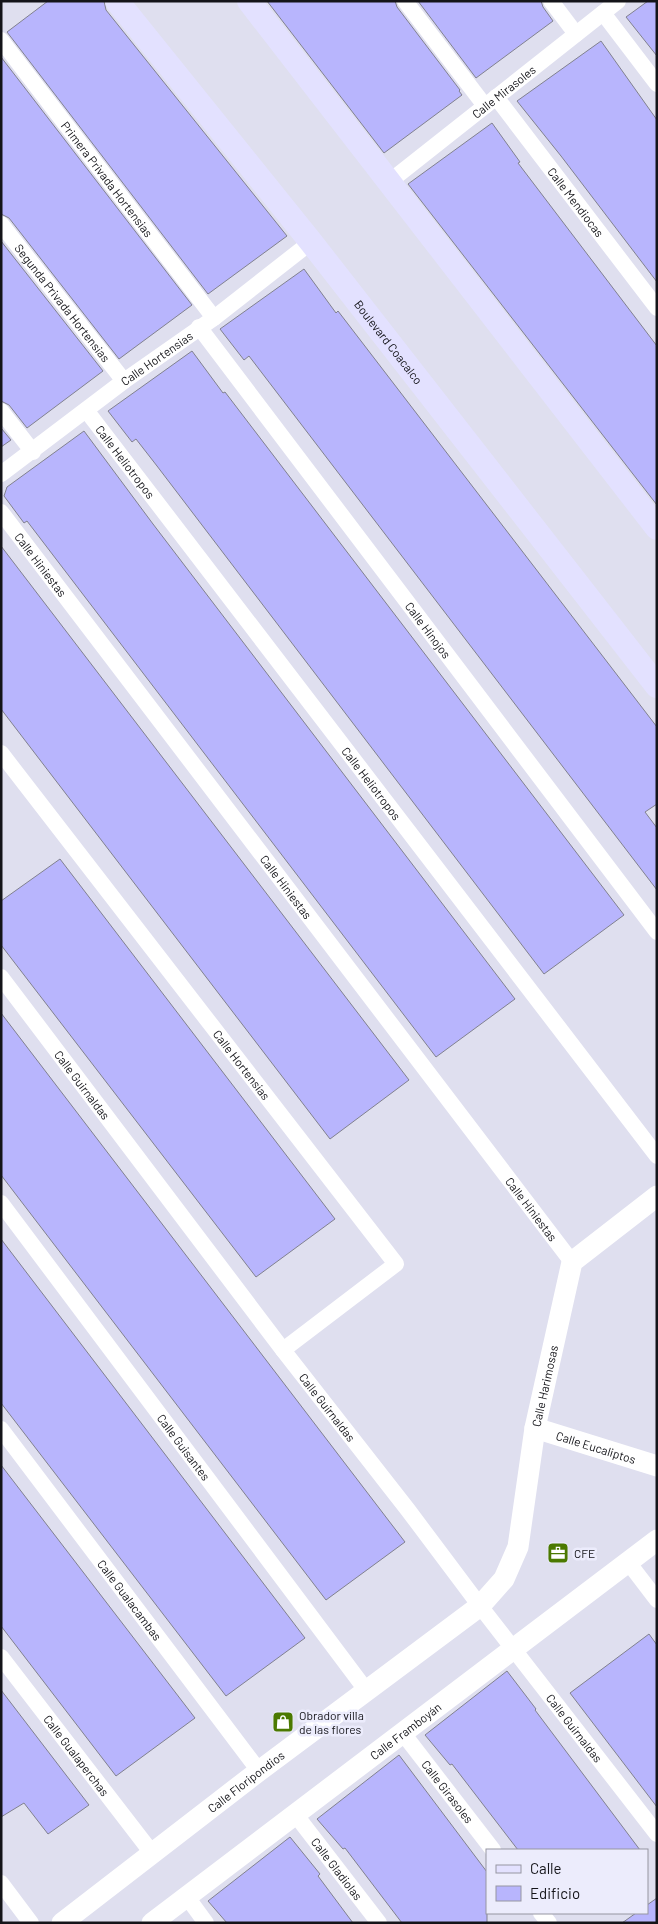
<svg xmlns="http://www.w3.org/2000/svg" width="658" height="1924" font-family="Barlow,sans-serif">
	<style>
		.building { fill: #b8b5fd; stroke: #81818f }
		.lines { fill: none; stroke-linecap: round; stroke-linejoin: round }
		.minor { stroke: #fff; stroke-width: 16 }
		.tertiary { stroke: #fff; stroke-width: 21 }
		.secondary { stroke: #e3e1ff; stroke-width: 24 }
		.labels { text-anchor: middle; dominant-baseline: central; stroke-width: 5; stroke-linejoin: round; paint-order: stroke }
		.street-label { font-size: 12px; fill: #141419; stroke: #ececfc }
		.poi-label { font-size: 12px; fill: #141419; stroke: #ececfc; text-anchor: start }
	</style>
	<rect width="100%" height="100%" fill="#dfdfef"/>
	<path class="building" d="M48,1H104L106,10L287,236L208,294L7,32Z
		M267,1H395L397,7L460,90L459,91L462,95L384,153Z
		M418,1H541L543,7L553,21L476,78Z
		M648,1H657V56L626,17Z
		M601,41L657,120V282L561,156L517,101Z
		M1,57L192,305L119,359L9,218L1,214Z
		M492,123L520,162L518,163L657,346V505L408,184Z
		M1,241L103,371L27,428L9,405L1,401Z
		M304,269L336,313L338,311L657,727V804L645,812L657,828V890L249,356L244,360L220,329Z
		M192,351L223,393L225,392L624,915L544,974L157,466L136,439L132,442L108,411Z
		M1,428L11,440L1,447Z
		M84,431L153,524L515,999L436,1057L27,521L24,523L4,496L7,487Z
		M1,546L409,1080L330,1139L1,709Z
		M60,859L335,1219L256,1277L1,945V901Z
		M1,1013L405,1542L326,1600L1,1175Z
		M1,1239L305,1638L226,1696L1,1403Z
		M1,1465L195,1718L116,1776L1,1626Z
		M649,1634L657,1645V1807L570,1693Z
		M507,1671L536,1709L535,1710L640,1850H518L452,1764L450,1765L425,1735Z
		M1,1690L89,1805L48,1834L24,1803L1,1817Z
		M399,1755L487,1872V1923H402L345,1848L343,1849L317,1819Z
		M290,1837L320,1874L318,1876L353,1923H227L208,1901Z
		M657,1898V1923H622L636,1913H647V1905Z"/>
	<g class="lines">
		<g class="minor">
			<path d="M405,1L485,106"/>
			<path d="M551,1L576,34"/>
			<path d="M603,13L657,84"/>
			<path id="s1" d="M1,40L214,318"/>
			<path id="s2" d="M496,97L657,308"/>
			<path id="s3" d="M389,182L618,1"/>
			<path id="s4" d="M1,224L124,381"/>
			<path id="s5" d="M199,327L657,932"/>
			<path id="s6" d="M86,410L657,1156"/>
			<path d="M1,411L33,452"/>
			<path id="s7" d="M1,474L124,381L214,318L311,242"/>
			<path id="s8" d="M1,512L572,1262"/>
			<path id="s9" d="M1,753L396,1264L283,1350"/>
			<path id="s10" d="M1,977L283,1350L408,1510L480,1606L657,1834"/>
			<path id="s11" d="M1,1203L366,1690"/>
			<path id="s12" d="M1,1429L259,1771"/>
			<path d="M628,1562L657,1600"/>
			<path id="s13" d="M1,1657L152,1853"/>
			<path id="s14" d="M402,1732L493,1850"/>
			<path id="s15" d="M295,1814L379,1923"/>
			<path d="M1,1883L31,1923"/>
			<path d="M187,1897L206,1923"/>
			<path d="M541,1913L549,1923"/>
		</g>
		<g class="tertiary">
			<path id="s16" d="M535,1428L657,1466"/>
			<path id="s17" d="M62,1923L259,1771L480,1606L504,1579L518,1547L535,1428L572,1262L657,1196"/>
			<path id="s18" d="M152,1923L657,1540"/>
		</g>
		<g class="secondary">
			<path id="s19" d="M117,1L311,242L657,686"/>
			<path d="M249,1L657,528"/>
		</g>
	</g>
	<defs>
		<g id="office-square" transform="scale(1.125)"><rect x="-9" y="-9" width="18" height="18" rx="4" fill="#4b7900" stroke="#ececfc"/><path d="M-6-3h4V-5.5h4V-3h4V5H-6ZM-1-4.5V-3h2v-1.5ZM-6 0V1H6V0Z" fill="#fff"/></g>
		<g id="shop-square" transform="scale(1.125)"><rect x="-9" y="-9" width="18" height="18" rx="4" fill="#4b7900" stroke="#ececfc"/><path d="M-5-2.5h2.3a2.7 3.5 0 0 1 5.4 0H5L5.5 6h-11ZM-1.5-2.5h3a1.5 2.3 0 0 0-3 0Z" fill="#fff"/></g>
	</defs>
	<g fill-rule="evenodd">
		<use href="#office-square" x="558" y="1553"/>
		<use href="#shop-square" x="283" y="1722"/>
	</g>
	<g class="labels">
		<g class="street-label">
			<text stroke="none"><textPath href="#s3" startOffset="146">Calle Mirasoles</textPath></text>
			<text stroke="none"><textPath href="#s1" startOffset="175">Primera Privada Hortensias</textPath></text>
			<text stroke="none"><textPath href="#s2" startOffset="132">Calle Mendiocas</textPath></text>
			<text stroke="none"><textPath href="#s4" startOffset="100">Segunda Privada Hortensias</textPath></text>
			<text stroke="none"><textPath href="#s19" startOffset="436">Boulevard Coacalco</textPath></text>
			<text stroke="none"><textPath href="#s7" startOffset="194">Calle Hortensias</textPath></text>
			<text stroke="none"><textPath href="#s6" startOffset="65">Calle Heliotropos</textPath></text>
			<text stroke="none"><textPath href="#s8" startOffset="66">Calle Hiniestas</textPath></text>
			<text stroke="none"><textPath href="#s5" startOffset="380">Calle Hinojos</textPath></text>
			<text stroke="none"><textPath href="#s6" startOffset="470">Calle Heliotropos</textPath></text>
			<text stroke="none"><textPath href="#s8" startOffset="471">Calle Hiniestas</textPath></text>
			<text stroke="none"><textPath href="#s9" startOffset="394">Calle Hortensias</textPath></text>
			<text stroke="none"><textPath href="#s10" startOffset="135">Calle Guirnaldas</textPath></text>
			<text stroke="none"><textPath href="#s8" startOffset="876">Calle Hiniestas</textPath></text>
			<text stroke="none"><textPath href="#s17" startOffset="759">Calle Harimosas</textPath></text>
			<text stroke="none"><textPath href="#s10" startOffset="540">Calle Guirnaldas</textPath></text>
			<text stroke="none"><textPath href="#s11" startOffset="305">Calle Guisantes</textPath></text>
			<text stroke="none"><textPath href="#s16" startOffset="64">Calle Eucaliptos</textPath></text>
			<text stroke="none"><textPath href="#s12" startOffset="214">Calle Gualacambas</textPath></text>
			<text stroke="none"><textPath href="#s10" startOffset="945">Calle Guirnaldas</textPath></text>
			<text stroke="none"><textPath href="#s18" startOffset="318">Calle Framboyán</textPath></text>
			<text stroke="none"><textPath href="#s13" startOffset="124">Calle Gualaperchas</textPath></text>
			<text stroke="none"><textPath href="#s17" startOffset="232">Calle Floripondios</textPath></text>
			<text stroke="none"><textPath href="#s14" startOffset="75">Calle Girasoles</textPath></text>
			<text stroke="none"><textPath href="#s15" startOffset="69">Calle Gladiolas</textPath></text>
		</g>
		<g class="poi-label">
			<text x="574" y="1553">CFE</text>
			<text x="299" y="1715">Obrador villa<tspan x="299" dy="14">de las flores</tspan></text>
		</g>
	</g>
	<rect width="658" height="1924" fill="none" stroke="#141419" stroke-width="5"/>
	<rect x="486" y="1849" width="162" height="65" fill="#ececfc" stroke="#9696a1"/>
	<rect x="496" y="1865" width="25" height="8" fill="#e3e1ff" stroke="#9696a1"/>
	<text x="530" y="1874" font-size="15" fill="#141419">Calle</text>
	<rect x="496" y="1886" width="25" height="15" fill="#b8b5fd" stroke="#9696a1"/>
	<text x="530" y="1899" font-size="15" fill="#141419">Edificio</text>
</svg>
